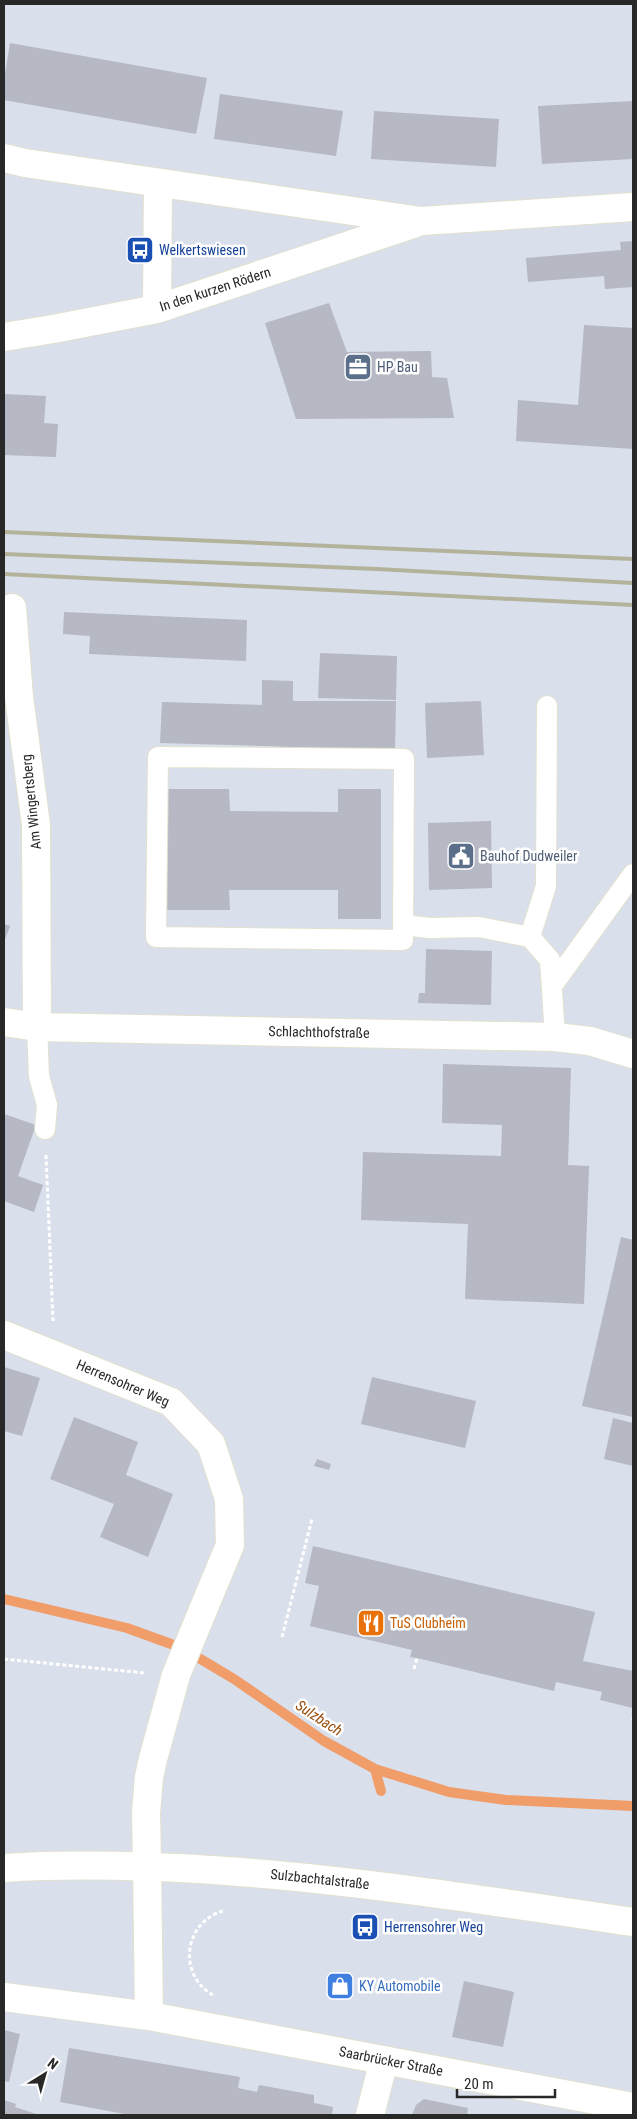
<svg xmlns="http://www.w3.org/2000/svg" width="637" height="2119" font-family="'Roboto Condensed',sans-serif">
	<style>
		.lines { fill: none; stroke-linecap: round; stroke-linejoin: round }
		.stream { stroke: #f19d69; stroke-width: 10 }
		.building { fill: #b6b8c3 }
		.lane-casing { stroke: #e2e1cf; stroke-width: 22 }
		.street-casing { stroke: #e2e1cf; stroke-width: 30 }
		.secondary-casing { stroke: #e2e1cf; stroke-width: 30 }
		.path { stroke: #fff; stroke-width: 3; stroke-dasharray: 4 2.5; stroke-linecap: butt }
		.lane { stroke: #fff; stroke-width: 20 }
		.street { stroke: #fff; stroke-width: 28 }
		.secondary { stroke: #fff; stroke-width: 28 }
		.rail { stroke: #b3b39c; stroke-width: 4 }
		.labels { text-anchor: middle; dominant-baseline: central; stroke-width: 5; stroke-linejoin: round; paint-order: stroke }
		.transit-label { font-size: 14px; fill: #164399; stroke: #fff; text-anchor: start }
		.street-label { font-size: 14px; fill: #282828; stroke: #fff }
		.service-label { font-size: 14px; fill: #4e5e75; stroke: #fff; text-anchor: start }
		.food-label { font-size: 14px; fill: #c56008; stroke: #fff; text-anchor: start }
		.shop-label { font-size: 14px; fill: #366cbe; stroke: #fff; text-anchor: start }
		.water-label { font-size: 15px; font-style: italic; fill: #9a4d0a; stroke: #fff }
	</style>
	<rect width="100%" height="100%" fill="#d9dfeb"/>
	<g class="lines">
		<path class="stream" d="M4,1599L127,1628L182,1648L234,1679L324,1741L375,1769L449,1792L477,1796L506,1800L633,1806
			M375,1769L381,1791"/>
	</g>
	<path class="building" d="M10,43L207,78L196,134L4,100V80Z
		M220,94L343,111L336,156L214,139Z
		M633,101V159L542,164L538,106Z
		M374,111L499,119L496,167L371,159Z
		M633,241V287L605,289L604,276L528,282L526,258L621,250L620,242Z
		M329,303L347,352L431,351L432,377L447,378L454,418L296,419L265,323Z
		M584,325L633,328V449L516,441L518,400L578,405Z
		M4,394L46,396L44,423L58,424L56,457L4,455Z
		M64,612L247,620L246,661L89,654L90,636L63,634Z
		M320,653L397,656L396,700L318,698Z
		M262,680L293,681V701H396L395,750L160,743L162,702L262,705Z
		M481,701L484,755L427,758L425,703Z
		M164,789H229L230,811L338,812V789H381V919H338V890H229L230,910H164Z
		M491,821L492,888L429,890L428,823Z
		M4,924L10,926L4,942Z
		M426,949L492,951L491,1005L418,1003L419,993H425Z
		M443,1064L571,1068L568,1165L589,1166L584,1304L465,1299L468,1224L361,1220L363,1152L501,1156L502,1125L442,1123Z
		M4,1114L36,1125L18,1176L43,1185L34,1212L4,1201Z
		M621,1237L633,1240V1417L582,1406Z
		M4,1367L40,1378L22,1436L4,1431Z
		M372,1377L476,1401L465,1448L361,1424Z
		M74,1417L138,1442L126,1475L173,1494L148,1557L100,1537L114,1504L50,1479Z
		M613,1418L633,1423V1466L604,1459Z
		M317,1459L331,1464L329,1470L314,1466Z
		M313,1546L595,1612L583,1661L633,1671V1708L600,1700L602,1692L556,1682L554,1691L417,1658L410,1657L412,1650L310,1626L319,1586L305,1583Z
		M464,1981L514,1992L503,2047L452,2037Z
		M4,2030L20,2034L9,2082L4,2081Z
		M69,2048L240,2077L238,2088L257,2092L259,2085L314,2095V2103L333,2107L332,2115H130L60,2102Z
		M424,2099L468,2108L467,2115H412L416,2105Z
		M4,2100L16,2104L15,2107L39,2115H4Z"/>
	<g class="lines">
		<g class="lane-casing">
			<path id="lane" d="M547,706L546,886L530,937L550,960L555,1037
				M158,757L404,759L403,940L156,937Z
				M403,925L430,928L479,927L530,937
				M552,986L633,874
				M37,1027L39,1076L47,1105L45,1129"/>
		</g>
		<g class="street-casing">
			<path id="street" d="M4,158L25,163L421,221L633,207
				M157,309L158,183
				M4,337L53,329L157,309L416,223
				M12,608L19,697L36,825L37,1027
				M4,1022L37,1027L555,1037L590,1041L633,1054
				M147,1865L149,2016
				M4,1997L149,2016L633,2107
				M370,2115L384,2060"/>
		</g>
		<g class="secondary-casing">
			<path id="secondary" d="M4,1335L171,1402L211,1444L229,1499L230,1545L176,1675L153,1759L149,1777L146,1813L147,1865
				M4,1868C78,1863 153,1866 227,1871C363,1881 498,1902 633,1922"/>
		</g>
		<path class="path" d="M46,1155L53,1321
			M282,1637L312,1519
			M4,1659L145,1673
			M414,1669L417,1658
			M632,1718L633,1719
			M213,1995C177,1975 184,1922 223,1911"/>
		<use href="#lane" class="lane"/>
		<use href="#street" class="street"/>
		<use href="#secondary" class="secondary"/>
		<path class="rail" d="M4,532L633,559
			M4,554L377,569L633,583
			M4,574L633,605"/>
	</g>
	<defs>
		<g id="bus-square" transform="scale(1.4375)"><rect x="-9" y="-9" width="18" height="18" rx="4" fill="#1a4fb4" stroke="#fff"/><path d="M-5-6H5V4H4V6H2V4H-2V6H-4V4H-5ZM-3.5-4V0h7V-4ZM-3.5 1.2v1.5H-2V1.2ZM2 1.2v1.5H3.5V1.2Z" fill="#fff"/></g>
		<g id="office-square" transform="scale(1.4375)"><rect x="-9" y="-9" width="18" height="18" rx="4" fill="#5c6f8a" stroke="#fff"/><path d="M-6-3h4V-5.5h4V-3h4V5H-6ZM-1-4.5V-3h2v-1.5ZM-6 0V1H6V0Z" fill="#fff"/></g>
		<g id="civic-square" transform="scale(1.4375)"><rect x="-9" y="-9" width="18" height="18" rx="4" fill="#5c6f8a" stroke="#fff"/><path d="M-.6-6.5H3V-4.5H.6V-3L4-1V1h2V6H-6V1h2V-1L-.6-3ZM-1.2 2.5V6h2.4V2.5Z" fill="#fff"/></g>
		<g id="restaurant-square" transform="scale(1.4375)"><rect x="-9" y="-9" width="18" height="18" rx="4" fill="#e8710a" stroke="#fff"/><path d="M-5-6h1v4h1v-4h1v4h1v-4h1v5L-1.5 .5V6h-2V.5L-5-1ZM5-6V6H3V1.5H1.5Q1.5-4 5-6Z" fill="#fff"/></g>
		<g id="shop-square" transform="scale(1.4375)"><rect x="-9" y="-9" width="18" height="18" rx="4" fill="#3f7fe0" stroke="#fff"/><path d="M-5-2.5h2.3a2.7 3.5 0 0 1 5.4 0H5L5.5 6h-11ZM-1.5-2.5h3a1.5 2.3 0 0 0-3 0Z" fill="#fff"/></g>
	</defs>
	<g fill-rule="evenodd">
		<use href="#bus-square" x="140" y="250"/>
		<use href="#office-square" x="358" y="367"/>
		<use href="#civic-square" x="461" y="856"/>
		<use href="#restaurant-square" x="371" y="1623"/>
		<use href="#bus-square" x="365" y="1927"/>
		<use href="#shop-square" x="340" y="1986"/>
	</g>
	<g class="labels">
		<g class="transit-label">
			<text x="159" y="250">Welkertswiesen</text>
			<text x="384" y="1927">Herrensohrer Weg</text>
		</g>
		<g class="street-label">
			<text transform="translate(215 289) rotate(-18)">In den kurzen Rödern</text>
			<text transform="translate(31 802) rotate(-96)">Am Wingertsberg</text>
			<text transform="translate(319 1032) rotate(1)">Schlachthofstraße</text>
			<text transform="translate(123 1383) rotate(23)">Herrensohrer Weg</text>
			<text transform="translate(320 1879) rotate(6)">Sulzbachtalstraße</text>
			<text transform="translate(391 2061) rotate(11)">Saarbrücker Straße</text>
		</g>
		<g class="service-label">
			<text x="377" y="367">HP Bau</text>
			<text x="480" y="856">Bauhof Dudweiler</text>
		</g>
		<g class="food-label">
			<text x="390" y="1623">TuS Clubheim</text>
		</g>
		<g class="shop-label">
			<text x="359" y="1986">KY Automobile</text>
		</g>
		<g class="water-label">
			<text transform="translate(319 1718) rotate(33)">Sulzbach</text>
		</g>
	</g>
	<rect width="637" height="2119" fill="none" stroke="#282828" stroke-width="10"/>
	<g transform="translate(45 2074) rotate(37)" stroke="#ffffff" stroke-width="4" paint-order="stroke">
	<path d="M0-4L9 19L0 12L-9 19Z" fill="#282828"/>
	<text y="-8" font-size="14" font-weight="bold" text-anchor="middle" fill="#282828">N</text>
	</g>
	<path d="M457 2089v8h98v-8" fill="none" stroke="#282828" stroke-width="2.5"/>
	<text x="464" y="2089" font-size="15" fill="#282828" stroke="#ffffff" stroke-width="4" paint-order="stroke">20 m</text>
</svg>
